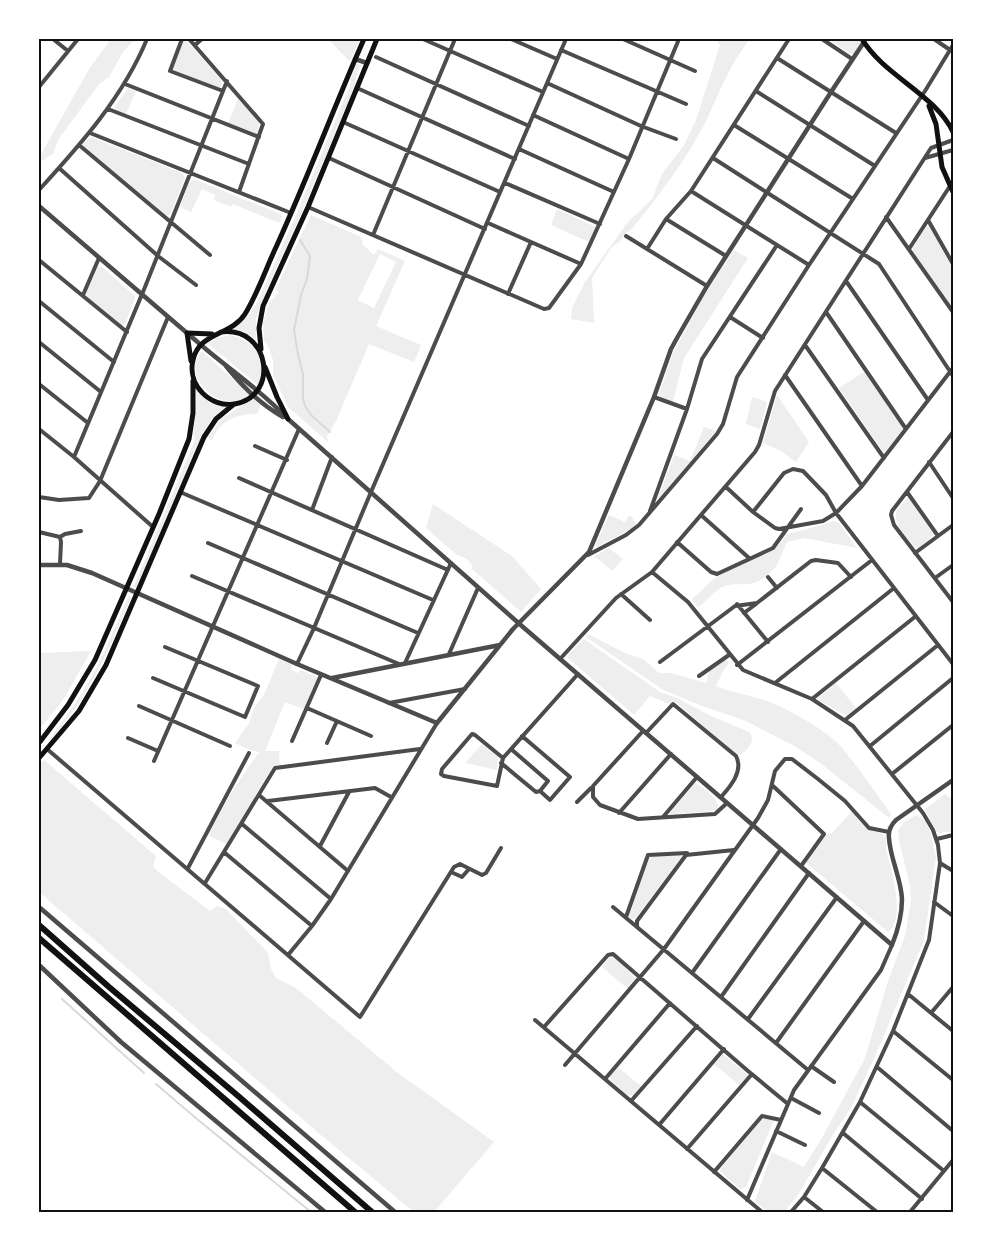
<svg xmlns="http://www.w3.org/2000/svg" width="992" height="1251" font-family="'Fira Sans Condensed',sans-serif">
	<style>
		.green { fill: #eee; fill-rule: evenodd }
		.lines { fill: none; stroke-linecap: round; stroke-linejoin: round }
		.stream { stroke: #d9d9d9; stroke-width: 2 }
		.minor { stroke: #4c4c4c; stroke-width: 4 }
		.tertiary { stroke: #4c4c4c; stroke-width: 4.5 }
		.secondary { stroke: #111; stroke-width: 5 }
		.motorway { stroke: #111; stroke-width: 6 }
		.neatline { fill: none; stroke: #111; stroke-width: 2 }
	</style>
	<rect width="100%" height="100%" fill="#fff"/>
	<path class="green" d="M111,39H135L123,52L109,77L99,84L58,140L53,154L42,161L40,156L49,140L89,69Z
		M183,39H185L221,80L222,83L220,88L171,70Z
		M328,39H360L350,62Z
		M715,39H750C729,66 721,89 707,119C687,159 660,194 632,229L627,232L620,241L611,248L592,278L594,323L571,319L572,308L585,282L627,223L652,199L662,174L684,145L696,120L720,45Z
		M829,39H859L861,42L853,54L848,53Z
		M356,64L361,65L356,77L355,85L305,205L261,303L256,320V342L251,336L234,329L244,320L256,304L294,220L350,85L351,78Z
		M128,88L136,91L126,114L116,110L114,107Z
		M238,99L259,123L257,134L228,123Z
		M91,137L182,173L185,178L170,215H165L83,148V144Z
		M194,179L281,214L282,217L279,223L233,204L231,207L214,200L215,195L202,189L191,212L180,207L189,183Z
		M557,209L596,227L589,242L551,225Z
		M311,215L361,237L363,245L374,255L378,249L405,261L376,326L421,345L414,362L369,344L336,421L327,436L328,442L288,407L273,374V360L268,346L264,341L263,323L269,303L279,292L275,290ZM380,254L396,262L374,308L358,300Z
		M927,226H929L953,270V310L913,252V248Z
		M734,250L748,258L684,358L673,402L661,398L659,394L673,353L706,292Z
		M98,267H102L134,295L135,298L125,324L120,325L88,298L86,293Z
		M230,335C256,341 267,360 258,385L207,343L219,337Z
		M202,351L249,394C224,418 178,377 202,351Z
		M864,372L902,426L903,430L884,453L839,388Z
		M196,388L206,400L225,407L211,420L202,434L138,583L137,587L133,588L192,447L195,438L193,435L196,412Z
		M777,395L809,442L796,462L781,451L763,443Z
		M752,397L767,402L760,429L746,424Z
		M253,399L261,405L257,414C235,414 220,421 211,442L209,436L222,418Z
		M704,427L716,431L660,498H658L674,455L690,461Z
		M907,498H909L934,535L919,548L915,547C909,539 891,523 897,511C899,507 904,502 907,498Z
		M433,504L512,556L541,589L521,612L472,569V565L467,559L457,555L426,528Z
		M609,515L625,522L629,516H631L636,524L631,529L597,547L595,545Z
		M833,521L839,523L857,548L804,538L787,542L776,567L768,574L769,575L766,578L765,577C746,590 738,580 722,587C718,588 703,604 698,608L692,599L718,575L775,549L787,534L822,525Z
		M609,548L623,559L612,571L598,559L593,557Z
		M129,595L131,598C109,650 87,702 47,743L79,698L93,674L106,648Z
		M588,634L627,654L643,659L659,673H671L706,683L709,671L726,659L729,663L723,671L716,686C733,693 750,695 767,701C789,709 828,731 842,748C860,769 875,792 891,814L889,818L819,762L794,746L746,721L702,706L663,690L586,637Z
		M584,639L660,692L677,698L711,716L749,732C757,741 747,749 741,755L735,753L678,704L674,702L669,704L650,696L634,715L568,658L569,654Z
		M91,651L63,700L39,730V653Z
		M279,659L292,665L291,670L298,673L301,670L317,677L318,679L304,709L285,702L265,751H279L280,765L273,766L226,844L208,835L233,790L259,752L250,750L235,743L249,723L254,708L264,695Z
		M836,683L857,709L847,716L817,699Z
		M482,744L498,757L497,770L465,763Z
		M44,760L156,856L153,866L156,870L210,911L217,906L226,909L268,953L271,969L276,978L296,988L398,1073L494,1142L434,1212H414L322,1136L39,892V764Z
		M695,783C704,788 720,799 718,809L714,811L669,814Z
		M945,794L953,800V831L940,833L936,831L925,809Z
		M852,811C857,818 863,826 871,830C875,833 883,832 885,837C887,840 886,845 886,848C890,868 907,917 888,932L805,862L828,833L831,834Z
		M917,815L924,820L930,831L936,857L924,940L877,1052L851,1108L834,1133L798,1195L784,1212H770L767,1209L765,1210L755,1201L772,1152L804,1167L823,1136L865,1058L888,981L905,936L911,900L910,885L899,841L898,830L905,821Z
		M680,855L681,857L635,919H631L629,915L649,859L653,856Z
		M614,957L636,978L628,989L602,967L609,958Z
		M723,1054L748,1075L739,1085L714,1064Z
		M618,1067L642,1087L634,1096L627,1095L611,1081L610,1076Z
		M767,1118L774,1120L746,1187L740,1189L720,1171L721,1168L761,1120Z"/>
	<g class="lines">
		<path class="stream" d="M300,240L310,256L307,279L301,295L294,330L298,354L303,374V399L305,406L311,415L330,432
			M62,999L144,1073
			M156,1084L197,1119L311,1212"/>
		<path class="minor" d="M53,39L68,51
			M182,39L170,71L223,91
			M189,39L263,124L239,192
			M423,39L543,92
			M511,39L557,59
			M623,39L695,71
			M822,39L852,59
			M934,39L950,50
			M195,45L202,39
			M561,50L686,104
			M376,57L529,126
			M777,58L896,133
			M547,83L641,126L676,139
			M125,84L259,137
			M39,87L78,39
			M357,88L515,159
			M756,91L875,166
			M108,109L249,164
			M533,115L629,159
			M343,122L500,192
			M734,125L853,199
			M90,133L291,213
			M79,145L210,255
			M519,149L614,192
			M329,158L485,229
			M713,158L879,264L953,376
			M925,158L953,150
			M59,168L158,256L196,285
			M505,183L600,224
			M39,190C81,144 123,97 147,39
			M691,191L809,265
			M308,207L544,309L549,308L581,264L629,159L679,39
			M886,217L953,312
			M666,219L726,256
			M928,220L953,264
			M488,223L581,264
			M373,235L455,39
			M626,236L707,286
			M647,249L666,219L691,191L789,39
			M909,249L950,186
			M39,260L127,332
			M846,281L928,400
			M508,294L531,242
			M83,295L99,258
			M39,301L114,362
			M826,312L906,429
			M730,317L763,338
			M39,342L101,392
			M805,345L884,458
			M785,375L862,486
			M39,384L88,423
			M654,397L687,409
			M39,429L74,457L153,527
			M953,432L892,511L891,515L894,525L953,602
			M255,446L287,460
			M74,457L145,287L227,81
			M929,462L953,498
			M239,478L448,570
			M726,487L753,512L775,528L779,529L823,521L836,513L862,486L953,368
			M180,492L433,600
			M907,492L938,536
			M39,497L59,500L89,498L100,481L168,317
			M312,510L332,457
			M650,511L687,409L702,359L777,245
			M753,512L784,473L793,469L803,471L826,495L836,513L953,664
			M701,515L749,558
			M39,532L60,537L61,542L60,564
			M60,537L65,534L81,531
			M677,542L711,572L717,574L773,548L801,509
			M208,543L418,633
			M915,553L953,525
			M588,555L626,535L639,525L717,434L723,424L737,377L809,265L925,91L953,45
			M652,572L688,602L743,670L812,699L853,726L923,813L933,830L938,845L940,863L929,940L893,1031L860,1102L822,1168L804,1197L791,1212
			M192,576L399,664
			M768,577L777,588
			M935,578L953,565
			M621,594L650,620
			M737,604L768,642
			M744,613L756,604
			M449,654L478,588
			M560,659L616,598L652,572L755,452L759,445L775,391L931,148L953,140
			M660,662L735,606L757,603L811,561L816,560L838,563L851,577
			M405,663L451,563
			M297,664L314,628L371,492L566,39
			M737,665L872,560
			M699,676L729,655
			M153,678L245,717L258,686L165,647
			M775,683L894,588
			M812,699L916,616
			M389,703L465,689
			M139,706L230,746
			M307,708L371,736
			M845,720L938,645
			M643,731L593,786V797L600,805L638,819L715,814L727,803
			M646,733L673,704L736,756C744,771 730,787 721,797
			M522,736L570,777L550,800L540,791
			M128,738L158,751
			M292,741L321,675
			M327,743L337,721
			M870,746L953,678
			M47,749L360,1017L454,867L460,864L482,875L486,873L501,848
			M503,758L475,735L472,734L442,769L441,774L444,776L497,786L503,758L578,674
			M154,761L299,429
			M501,763L536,792L540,791L548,781L511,749
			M892,774L953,725
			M772,785L824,834L801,866
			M259,795L348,871
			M268,801L375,788L391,797
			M577,802L591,788
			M619,813L671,754
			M663,817L697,777
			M242,824L331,899
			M937,839L953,835
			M320,846L349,792
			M225,853L312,926
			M940,863L953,871
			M188,868L249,753
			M451,872L462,877L469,869
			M205,883L275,768L420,749
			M934,902L953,916
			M613,907L808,1070
			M626,917L648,855L687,853
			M637,926V921L686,855L734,850
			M288,955L312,926L331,899L437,723
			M692,973L781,849
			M908,994L953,1031
			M721,997L809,873
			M931,1013L953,987
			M748,1019L837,897
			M535,1020L762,1212
			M544,1027L608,955L613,954L748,1071L788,1104
			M893,1031L953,1080
			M776,1043L864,921
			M565,1065L664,949L758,818L768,800L775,771L785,759H792L818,779L845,801L869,828L889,832
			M811,1066L834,1082
			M877,1067L953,1131
			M605,1079L670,1003
			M791,1098L819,1113
			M631,1101L697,1026
			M860,1102L944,1171
			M659,1125L724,1049
			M776,1131L805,1145
			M843,1133L922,1199
			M687,1149L752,1074
			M822,1168L877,1212
			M714,1172L762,1116L781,1120
			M804,1197L823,1212
			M747,1200L794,1090L881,970L892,945
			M910,1212L953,1160"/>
		<path class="tertiary" d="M355,59L367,63
			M39,206C93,252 147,299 201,345C230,370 262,391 288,419L523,627L892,945C898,930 902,915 902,899C901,878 890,858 889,838C888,831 891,825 896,820L953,780
			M226,366C241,385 262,405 283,417
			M39,565H67L92,573L297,664L437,723L513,629L589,552L654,397L671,349L677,338L707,286L831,92L864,42
			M332,678L500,645
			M39,907L395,1212
			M39,965L121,1042L325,1212"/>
		<path class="secondary" d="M862,39C884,76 935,94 953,132
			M929,106L936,124L942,167L953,192
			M221,332C270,326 280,396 235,404C210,408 187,385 193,360C199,332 231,336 245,314C258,293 266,268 277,245C308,177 334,107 364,39
			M261,349L259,328L263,306L308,207L377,39
			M191,361L187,333L212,334
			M265,367L277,397L288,419
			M39,743L68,705L95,660L159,514L189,439L193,413V381
			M39,758L79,711L106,665L204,437L216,419L234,404"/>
		<path class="motorway" d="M39,925L109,987L237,1095L372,1212
			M39,938L355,1212"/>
	</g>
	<rect width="992" height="1251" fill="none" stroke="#ffffff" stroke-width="80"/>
	<rect x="40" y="40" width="912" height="1171" class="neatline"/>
</svg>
